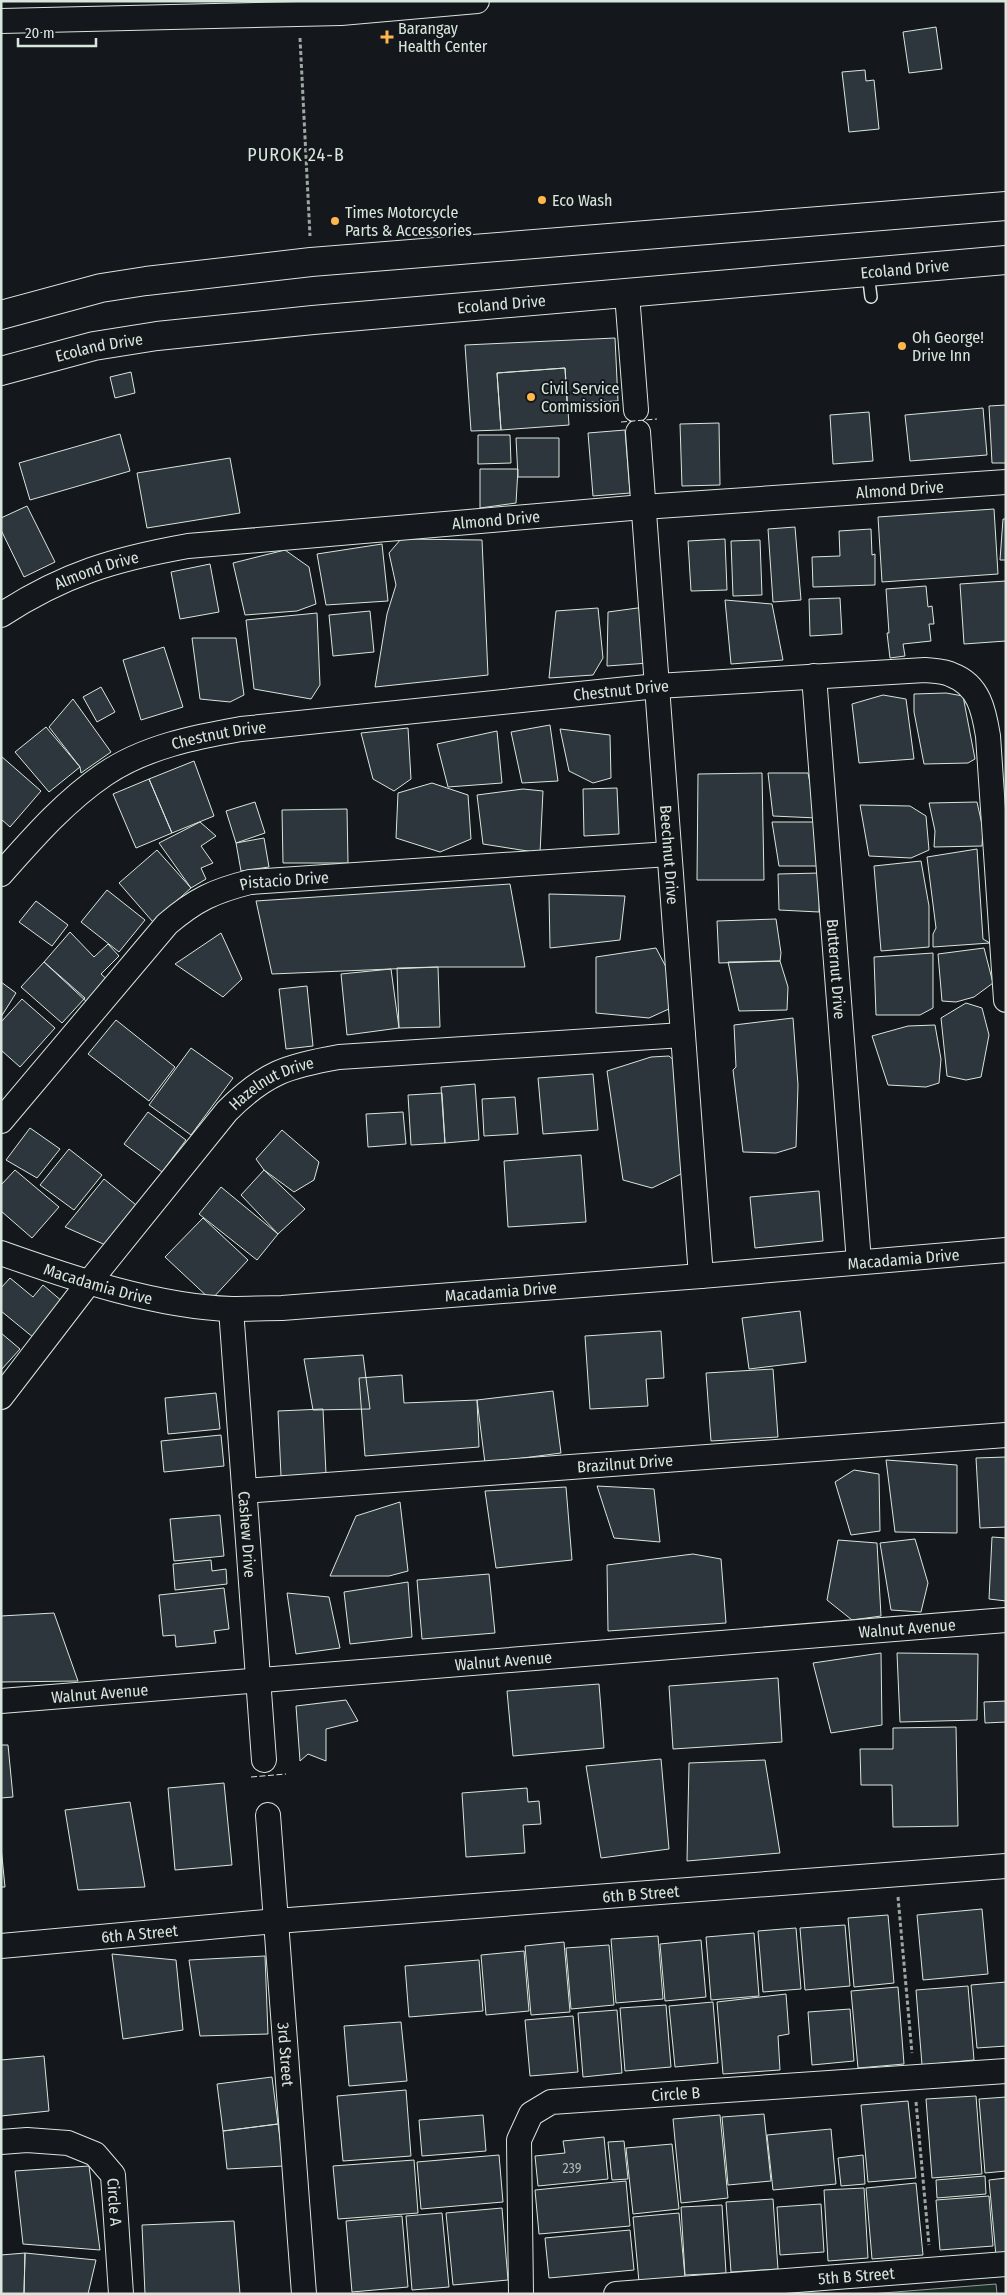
<svg xmlns="http://www.w3.org/2000/svg" width="1007" height="2295" font-family="'Fira Sans Condensed',sans-serif">
	<style>
		.green { fill: #1a2d24; stroke: #939e99 }
		.building { fill: #2c363c; stroke: #d8e6dc }
		.lines { fill: none; stroke-linecap: round; stroke-linejoin: round }
		.lane-casing { stroke: #d8e6dc; stroke-width: 14 }
		.street-casing { stroke: #d8e6dc; stroke-width: 26 }
		.primary-casing { stroke: #d8e6dc; stroke-width: 30 }
		.path { stroke: #9da8a2; stroke-width: 3; stroke-dasharray: 4 2.5; stroke-linecap: butt }
		.lane { stroke: #14181c; stroke-width: 11 }
		.street { stroke: #14181c; stroke-width: 24 }
		.primary { stroke: #14181c; stroke-width: 28 }
		.fence { stroke: #d8e6dc; stroke-width: 1; stroke-dasharray: 6 2.5; stroke-linecap: butt }
		.poi-dot { fill: #ffb74d; stroke: #14181c; stroke-width: 2 }
		.labels { text-anchor: middle; dominant-baseline: central; stroke-width: 4; stroke-linejoin: round; paint-order: stroke }
		.number-label { font-size: 14px; fill: #adbab4 }
		.poi-label { font-size: 16px; fill: #d8e6dc; stroke: #14181c; text-anchor: start }
		.street-label { font-size: 16px; fill: #d8e6dc; stroke: #14181c }
		.neighbourhood-label { font-size: 18px; letter-spacing: 1px; fill: #d8e6dc; stroke: #14181c }
	</style>
	<rect width="100%" height="100%" fill="#14181c"/>
	<path class="green" d="M996,2284L997,2294H870Z"/>
	<path class="building" d="M936,27L942,69L909,73L903,32Z
		M865,70L866,81L874,80L879,129L849,132L842,72Z
		M615,338L618,401L567,403L565,368L497,373L501,430L471,431L465,345Z
		M565,368L569,425L501,430L497,373Z
		M131,372L135,393L115,398L110,377Z
		M1006,405V463H992L989,406Z
		M983,408L987,455L910,461L905,415Z
		M869,412L873,461L833,464L830,415Z
		M719,423L720,485L682,486L680,424Z
		M625,430L630,493L593,496L588,433Z
		M120,434L130,471L30,500L19,463Z
		M478,435H510L511,463L478,464Z
		M516,438H559V477H518Z
		M230,458L240,513L147,528L137,473Z
		M480,469H518L516,503L480,508Z
		M27,506L55,562L24,577L1,530V518Z
		M994,509L998,574L882,582L878,517Z
		M1003,519H1006V560H1000Z
		M795,527L801,600L773,602L768,529Z
		M871,529L872,555L875,554V585L813,587L812,557L840,556L839,531Z
		M401,539L482,540L488,675L375,687L387,614L396,585L389,553Z
		M725,539L727,590L691,591L688,541Z
		M760,540L762,595L733,596L731,541Z
		M382,544L388,601L326,605L317,554Z
		M285,550L309,567L316,604L297,611L245,615L233,563Z
		M210,564L219,612L180,619L171,572Z
		M1006,581V641L964,644L960,584Z
		M926,586L928,607L932,606L934,624H929L931,641L903,644L905,656L890,658L887,633H889L886,589Z
		M840,598L842,634L810,636L809,599Z
		M725,600L772,604L783,660L731,664Z
		M645,607L649,663L607,666L608,612Z
		M598,608L603,658L593,675L549,678L556,611Z
		M370,611L374,652L333,656L329,615Z
		M317,613L320,685L311,699L254,689L246,620Z
		M192,638H236L244,695L230,702L200,699Z
		M164,647L183,707L141,720L123,660Z
		M101,687L115,712L97,722L83,697Z
		M946,693L963,696L975,759L968,763L924,764L914,712V694Z
		M883,695L906,699L914,759L859,763L852,704Z
		M73,699L111,752L81,773L80,767L49,727Z
		M550,725L558,781L522,783L511,732Z
		M46,727L80,767L49,792L15,752Z
		M408,728L411,779L394,791L373,779L361,733Z
		M560,729L610,735L611,778L593,783L569,771Z
		M497,731L502,783L448,787L437,744Z
		M1,756L41,791L10,827L1,819Z
		M194,761L214,816L172,833L149,779Z
		M762,773L764,880H697L698,774Z
		M768,773H808L817,818L773,816Z
		M149,779L172,833L136,848L113,794Z
		M432,783L468,795L471,839L440,852L396,838L398,793Z
		M617,788L619,834L584,836L583,789Z
		M523,789L543,791L540,853L483,844L477,795Z
		M255,802L265,833L236,843L226,811Z
		M977,802L983,829L982,846L934,847L935,831L929,803Z
		M860,805L910,806L926,816L929,850L911,858L869,856Z
		M347,809L348,863H283L282,810Z
		M200,822L216,836L201,846L213,863L201,868L206,879L191,888L159,843Z
		M772,822H817L821,866H779Z
		M264,838L269,867L241,871L236,843Z
		M977,849L983,939L990,943L933,947V934L936,928L927,857Z
		M157,850L191,888L153,922L119,883Z
		M921,861L929,906V947L881,951L874,866Z
		M820,873L819,912L779,910L778,874Z
		M510,884L525,967H438L272,974L256,901Z
		M107,890L145,920L119,952L81,922Z
		M549,894L625,896L620,940L550,948Z
		M36,901L68,925L52,946L19,922Z
		M776,919L781,953L780,961L719,963L717,921Z
		M70,932L94,957L108,944L119,956L101,974L111,983L89,1004L44,962Z
		M221,933L242,979L223,997L175,964Z
		M656,948L666,967L671,1008L649,1018L596,1013V957Z
		M984,948L993,983L974,997L956,1002L942,1001L938,954Z
		M933,953V1008L920,1015H876L874,957Z
		M780,961L788,987L787,1010L739,1011L728,962Z
		M44,962L85,998L62,1023L21,987Z
		M438,967L440,1027L399,1028L397,968Z
		M391,969L399,1028L347,1035L341,974Z
		M1,982L16,993L1,1017Z
		M307,986L313,1046L286,1049L279,989Z
		M22,999L55,1028L20,1067L1,1050V1022Z
		M966,1003L982,1008L989,1035L981,1077L966,1080L947,1076L941,1018Z
		M793,1018L798,1085L796,1147L776,1153L743,1152L733,1070L736,1067L734,1025Z
		M116,1020L175,1067L149,1101L88,1054Z
		M935,1025L941,1059L939,1083L926,1087L888,1085L872,1036L908,1026Z
		M191,1048L233,1078L191,1135L149,1105Z
		M669,1056L676,1062L683,1173L652,1188L623,1180L607,1071L651,1057Z
		M593,1074L598,1130L543,1134L538,1078Z
		M475,1084L479,1140L445,1143L441,1087Z
		M442,1093L445,1143L411,1145L408,1095Z
		M515,1097L518,1134L484,1136L482,1099Z
		M148,1112L186,1140L162,1172L124,1144Z
		M403,1112L406,1144L368,1147L366,1114Z
		M30,1128L60,1149L37,1178L6,1160Z
		M282,1130L319,1162L314,1180L294,1192L264,1170L256,1159Z
		M69,1149L102,1175L74,1210L40,1185Z
		M581,1155L586,1222L508,1227L504,1161Z
		M15,1170L59,1207L32,1238L1,1211V1185Z
		M264,1170L305,1209L278,1234L241,1195Z
		M104,1179L141,1209L110,1247L65,1227Z
		M221,1187L278,1234L257,1260L199,1214Z
		M819,1191L823,1241L755,1248L750,1197Z
		M203,1218L248,1260L211,1300L165,1257Z
		M10,1278L33,1297L43,1285L63,1302L34,1338L1,1311V1288Z
		M800,1311L806,1362L749,1369L742,1318Z
		M661,1331L664,1378L646,1379L648,1406L590,1409L585,1336Z
		M1,1333L20,1349L1,1370Z
		M363,1355L370,1409L313,1410L304,1359Z
		M773,1369L778,1437L711,1441L706,1373Z
		M402,1375L404,1403L477,1400L479,1447L365,1456L359,1378Z
		M553,1391L561,1453L485,1463L477,1400Z
		M216,1393L220,1429L168,1434L165,1398Z
		M323,1409L326,1474L281,1476L278,1411Z
		M221,1435L224,1466L164,1472L161,1441Z
		M1006,1457V1527L980,1528L976,1458Z
		M886,1460L957,1465V1533L895,1532Z
		M854,1470L879,1474L880,1531L851,1535L835,1482Z
		M597,1486L654,1489L660,1542L614,1538Z
		M566,1487L572,1560L496,1568L485,1491Z
		M400,1502L408,1571L389,1576H330L356,1516Z
		M220,1515L224,1556L174,1561L170,1519Z
		M992,1537L1006,1538V1601L989,1599Z
		M915,1539L928,1583L921,1612L891,1610L880,1543Z
		M838,1540L877,1543L881,1616L852,1620L827,1600Z
		M693,1554L721,1559L726,1623L608,1631L607,1565Z
		M211,1560L212,1571L226,1569L227,1584L175,1590L173,1564Z
		M489,1574L495,1633L422,1639L417,1580Z
		M408,1582L412,1637L350,1644L344,1592Z
		M224,1588L229,1629L214,1631L216,1643L176,1647L175,1635L163,1636L159,1595Z
		M287,1593L329,1597L340,1648L296,1654Z
		M54,1613L78,1681L1,1682V1616Z
		M881,1653L882,1725L831,1733L813,1663Z
		M897,1653L978,1654L977,1720L900,1722Z
		M778,1678L782,1742L673,1749L669,1686Z
		M599,1684L604,1748L513,1756L507,1691Z
		M346,1700L358,1721L326,1729V1761L308,1754L300,1761L296,1706Z
		M1006,1701V1722L985,1723L984,1702Z
		M956,1727L958,1826L893,1827L892,1785H861L860,1749H893V1728Z
		M1,1745H8L13,1797L1,1798Z
		M661,1759L669,1849L601,1858L586,1766Z
		M765,1760L780,1853L687,1861L689,1763Z
		M224,1783L232,1865L175,1870L168,1788Z
		M527,1788L528,1802L539,1801L541,1824L523,1825L525,1853L466,1857L462,1793Z
		M130,1802L145,1887L78,1890L65,1810Z
		M1,1847L5,1887H1Z
		M982,1909L988,1974L923,1980L917,1915Z
		M888,1915L894,1983L854,1987L848,1918Z
		M845,1925L850,1986L805,1990L800,1928Z
		M796,1928L801,1989L763,1992L758,1931Z
		M754,1933L759,1996L711,2000L706,1937Z
		M658,1936L663,1999L616,2003L611,1939Z
		M701,1940L706,1997L665,2001L660,1944Z
		M564,1942L570,2012L531,2015L525,1946Z
		M609,1945L614,2005L571,2009L566,1948Z
		M524,1951L529,2011L486,2015L481,1955Z
		M112,1954L176,1960L183,2030L123,2039Z
		M265,1956L268,2034L200,2036L189,1960Z
		M479,1960L483,2011L409,2017L405,1966Z
		M1006,1982V2046L977,2048L971,1985Z
		M968,1986L974,2060L922,2065L916,1990Z
		M898,1987L904,2064L858,2068L851,1991Z
		M786,1994L789,2034L778,2036L780,2070L723,2074L717,2002Z
		M713,2002L718,2063L675,2067L669,2006Z
		M666,2005L671,2067L625,2071L620,2008Z
		M850,2009L854,2061L812,2065L808,2012Z
		M617,2010L622,2073L583,2077L578,2013Z
		M573,2016L578,2072L530,2076L525,2020Z
		M401,2022L407,2081L349,2086L344,2026Z
		M44,2056L49,2111L1,2116V2060Z
		M272,2077L278,2124L223,2131L217,2084Z
		M406,2090L411,2156L343,2161L337,2096Z
		M976,2096L982,2174L932,2178L926,2099Z
		M1006,2097V2171L985,2173L979,2099Z
		M908,2101L916,2178L868,2182L861,2105Z
		M764,2114L771,2181L728,2185L722,2117Z
		M483,2115L486,2151L422,2156L419,2120Z
		M720,2115L728,2198L681,2203L673,2119Z
		M278,2124L284,2166L227,2169L223,2131Z
		M831,2129L836,2184L773,2190L767,2135Z
		M604,2137L608,2179L538,2186L535,2156L565,2153L563,2141Z
		M624,2141L628,2179L612,2180L608,2142Z
		M672,2144L679,2209L633,2214L626,2148Z
		M499,2155L503,2202L421,2209L417,2162Z
		M863,2155L865,2184L841,2186L838,2158Z
		M414,2160L418,2213L338,2219L333,2166Z
		M89,2166L100,2250L23,2244L15,2171Z
		M985,2176L986,2194L937,2198L936,2180Z
		M1006,2178V2255L996,2256L989,2180Z
		M626,2181L630,2226L539,2234L535,2190Z
		M916,2183L923,2255L872,2259L866,2188Z
		M864,2188L868,2258L828,2261L824,2190Z
		M989,2196L993,2246L940,2250L936,2200Z
		M773,2199L778,2269L731,2272L726,2202Z
		M821,2204L824,2252L780,2255L777,2207Z
		M722,2205L726,2273L685,2275L681,2207Z
		M502,2208L508,2280L453,2285L446,2213Z
		M442,2213L449,2287L412,2290L406,2216Z
		M679,2213L685,2277L639,2282L633,2217Z
		M402,2216L408,2287L352,2292L346,2221Z
		M234,2221L240,2294H145L142,2225Z
		M630,2230L634,2270L549,2278L545,2238Z
		M25,2253L96,2260L88,2294H24Z
		M25,2253L24,2294H1V2255Z"/>
	<g class="lines">
		<g class="lane-casing">
			<path id="lane" d="M868,273L871,297"/>
		</g>
		<g class="street-casing">
			<g id="street">
				<path d="M1,21L341,13L477,1"/>
				<path d="M627,294L636,410"/>
				<path id="s1" d="M638,432L701,1276"/>
				<path id="s2" d="M1,615C64,574 115,559 188,546L643,507L1006,482"/>
				<path id="s3" d="M814,676L859,1262"/>
				<path id="s4" d="M1,874C33,838 65,801 105,774C145,747 195,737 241,729L657,686L925,670C934,671 945,671 952,675C979,685 984,711 988,736L1006,1000"/>
				<path id="s5" d="M1,1121L167,924C195,900 214,891 250,882L669,854"/>
				<path id="s6" d="M1,1253C71,1278 158,1307 232,1309C249,1309 265,1308 282,1308L701,1276L1006,1250"/>
				<path id="s7" d="M231,1309L264,1760"/>
				<path id="s8" d="M1,1397L90,1281L227,1111C265,1073 287,1066 339,1057L683,1035"/>
				<path id="s9" d="M245,1491L1006,1435"/>
				<path id="s10" d="M1,1701L1006,1620"/>
				<path id="s11" d="M268,1815L304,2294"/>
				<path id="s12" d="M1,1946L276,1921L1006,1866"/>
				<path id="s13" d="M1,2142L27,2140L68,2143L95,2154L113,2175L121,2294"/>
				<path id="s14" d="M521,2294L519,2140L531,2114L551,2102L1006,2071"/>
				<path id="s15" d="M616,2294L1006,2264"/>
			</g>
		</g>
		<g class="primary-casing">
			<g id="primary">
				<path d="M1,315L101,288L146,281L311,262L1006,206"/>
				<path id="s16" d="M1,371L94,346L157,336L313,320L1006,260"/>
			</g>
		</g>
		<path class="path" d="M300,38L310,236
			M898,1897L912,2053
			M916,2102L929,2245"/>
		<use href="#lane" class="lane"/>
		<use href="#street" class="street"/>
		<use href="#primary" class="primary"/>
		<path class="fence" d="M621,422L657,419
			M251,1777L286,1774"/>
	</g>
	<g class="poi-dot">
		<path d="M384.5 29.5h5v5h5v5h-5v5h-5v-5h-5v-5h5z"/>
		<circle cx="542" cy="200" r="5"/>
		<circle cx="335" cy="221" r="5"/>
		<circle cx="902" cy="346" r="5"/>
		<circle cx="531" cy="397" r="5"/>
	</g>
	<g class="labels">
		<g class="number-label">
			<text x="572" y="2168">239</text>
		</g>
		<g class="poi-label">
			<text x="398" y="28">Barangay<tspan x="398" dy="18">Health Center</tspan></text>
			<text x="552" y="200">Eco Wash</text>
			<text x="345" y="212">Times Motorcycle<tspan x="345" dy="18">Parts &amp; Accessories</tspan></text>
			<text x="912" y="337">Oh George!<tspan x="912" dy="18">Drive Inn</tspan></text>
			<text x="541" y="388">Civil Service<tspan x="541" dy="18">Commission</tspan></text>
		</g>
		<g class="street-label">
			<text stroke="none"><textPath href="#s16" startOffset="911">Ecoland Drive</textPath></text>
			<text stroke="none"><textPath href="#s16" startOffset="506">Ecoland Drive</textPath></text>
			<text stroke="none"><textPath href="#s16" startOffset="101">Ecoland Drive</textPath></text>
			<text stroke="none"><textPath href="#s2" startOffset="915">Almond Drive</textPath></text>
			<text stroke="none"><textPath href="#s2" startOffset="510">Almond Drive</textPath></text>
			<text stroke="none"><textPath href="#s2" startOffset="106">Almond Drive</textPath></text>
			<text stroke="none"><textPath href="#s4" startOffset="671">Chestnut Drive</textPath></text>
			<text stroke="none"><textPath href="#s4" startOffset="266">Chestnut Drive</textPath></text>
			<text stroke="none"><textPath href="#s1" startOffset="424">Beechnut Drive</textPath></text>
			<text stroke="none"><textPath href="#s5" startOffset="386">Pistacio Drive</textPath></text>
			<text stroke="none"><textPath href="#s3" startOffset="294">Butternut Drive</textPath></text>
			<text stroke="none"><textPath href="#s8" startOffset="418">Hazelnut Drive</textPath></text>
			<text stroke="none"><textPath href="#s6" startOffset="912">Macadamia Drive</textPath></text>
			<text stroke="none"><textPath href="#s6" startOffset="102">Macadamia Drive</textPath></text>
			<text stroke="none"><textPath href="#s6" startOffset="508">Macadamia Drive</textPath></text>
			<text stroke="none"><textPath href="#s9" startOffset="381">Brazilnut Drive</textPath></text>
			<text stroke="none"><textPath href="#s7" startOffset="226">Cashew Drive</textPath></text>
			<text stroke="none"><textPath href="#s10" startOffset="909">Walnut Avenue</textPath></text>
			<text stroke="none"><textPath href="#s10" startOffset="504">Walnut Avenue</textPath></text>
			<text stroke="none"><textPath href="#s10" startOffset="99">Walnut Avenue</textPath></text>
			<text stroke="none"><textPath href="#s12" startOffset="642">6th B Street</textPath></text>
			<text stroke="none"><textPath href="#s12" startOffset="139">6th A Street</textPath></text>
			<text stroke="none"><textPath href="#s11" startOffset="240">3rd Street</textPath></text>
			<text stroke="none"><textPath href="#s14" startOffset="331">Circle B</textPath></text>
			<text stroke="none"><textPath href="#s13" startOffset="151">Circle A</textPath></text>
			<text stroke="none"><textPath href="#s15" startOffset="241">5th B Street</textPath></text>
		</g>
		<g class="neighbourhood-label">
			<text x="296" y="155">PUROK 24-B</text>
		</g>
	</g>
	<rect width="1007" height="2295" fill="none" stroke="#d8e6dc" stroke-width="5"/>
	<path d="M18 38v8h78v-8" fill="none" stroke="#d8e6dc" stroke-width="2.5"/>
	<text x="25" y="38" font-size="15" fill="#d8e6dc" stroke="#14181c" stroke-width="4" paint-order="stroke">20 m</text>
</svg>
